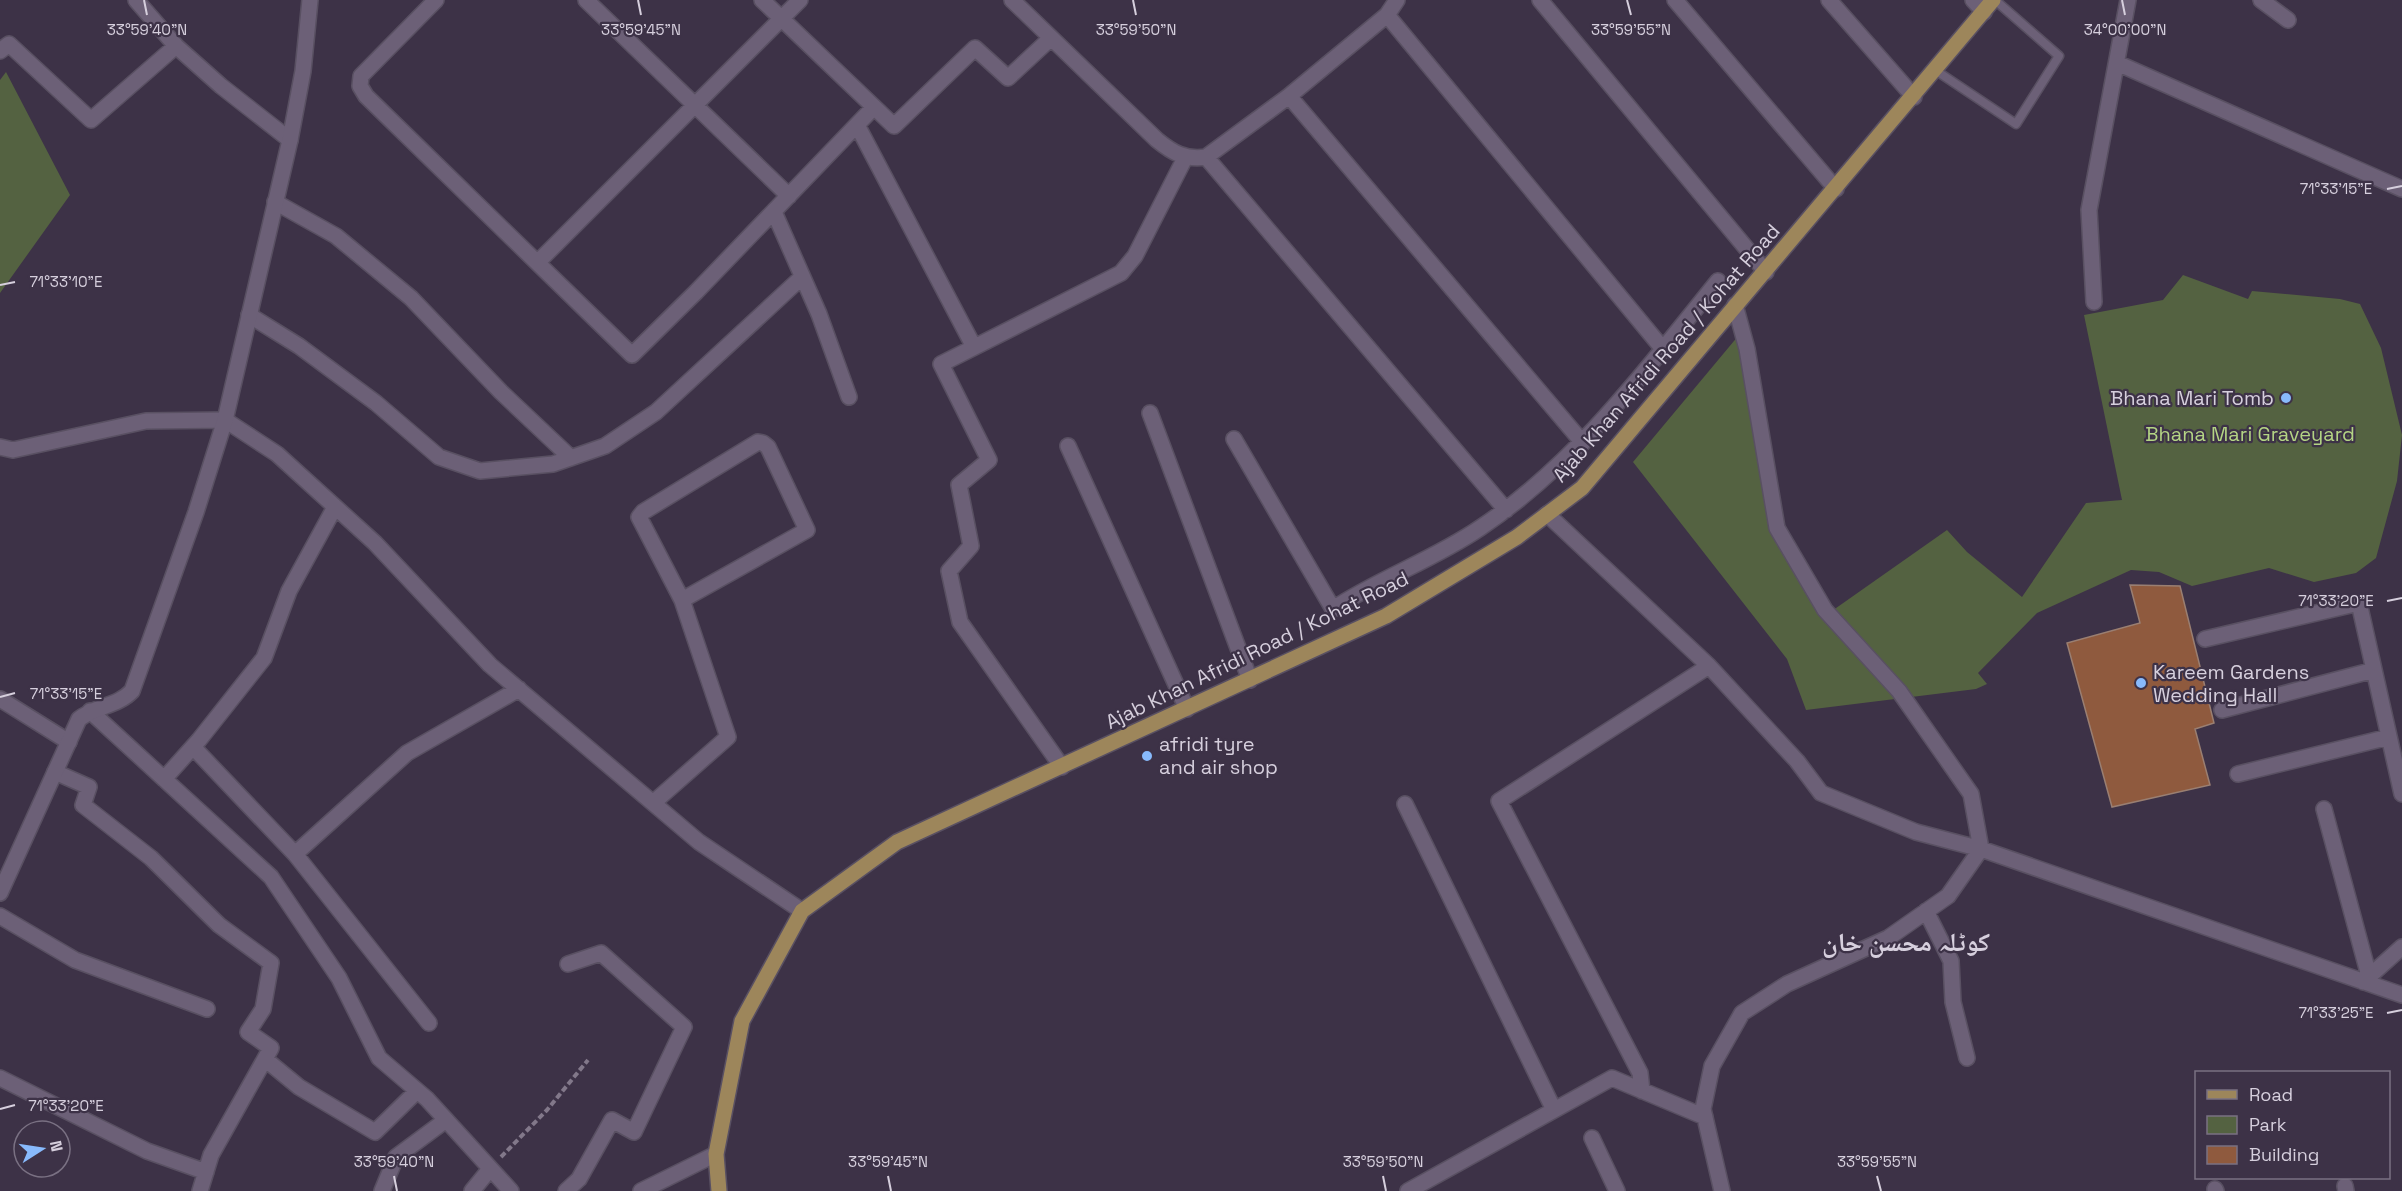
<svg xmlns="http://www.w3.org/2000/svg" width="2402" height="1191" font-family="'Space Grotesk','Noto Naskh Arabic',sans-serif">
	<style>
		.green { fill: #546241 }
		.building { fill: #8f5a3e; stroke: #9a7f72; stroke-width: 1.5 }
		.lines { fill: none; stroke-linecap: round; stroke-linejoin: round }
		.lane-casing { stroke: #595062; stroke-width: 11 }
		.street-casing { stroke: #595062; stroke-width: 18 }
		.secondary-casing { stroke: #595062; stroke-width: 18 }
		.primary-casing { stroke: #595062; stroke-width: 18 }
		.path { stroke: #82788a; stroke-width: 4; stroke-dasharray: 6 3; stroke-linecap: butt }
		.lane { stroke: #6c6077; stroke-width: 8 }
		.street { stroke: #6c6077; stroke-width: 15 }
		.secondary { stroke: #6c6077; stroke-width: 15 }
		.primary { stroke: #9d865b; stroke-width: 15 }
		.ticks { fill: none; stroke: #d6cfdd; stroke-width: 2 }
		.poi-dot { fill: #88bafc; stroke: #3d3247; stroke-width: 2 }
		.labels { text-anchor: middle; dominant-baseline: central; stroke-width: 4.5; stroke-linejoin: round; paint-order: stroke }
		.street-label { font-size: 20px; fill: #d6cfdd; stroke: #3d3247 }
		.poi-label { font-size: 20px; fill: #d6cfdd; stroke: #3d3247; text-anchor: start }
		.park-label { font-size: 20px; fill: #b4d484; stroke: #3d3247 }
		.district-label { font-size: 26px; font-weight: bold; fill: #d6cfdd; stroke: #3d3247 }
		.ticks-label { font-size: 15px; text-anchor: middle; fill: #d6cfdd; stroke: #3d3247; stroke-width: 4.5; stroke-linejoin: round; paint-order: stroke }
	</style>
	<rect width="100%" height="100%" fill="#3d3247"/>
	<path class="green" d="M6,72L70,195L0,293V80Z
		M2183,275L2248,299L2252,291L2340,299L2360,304L2381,348L2402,435L2397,481L2376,558L2356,573L2314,582L2269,568L2192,586L2159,572L2131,570L2037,613L1978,673L1987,684L1976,689L1806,710L1787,659L1633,462L1749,323L1747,349L1777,528L1829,613L1947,530L1967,552L2022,597L2086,503L2122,500L2084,315L2163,300Z"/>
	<path class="building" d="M2130,585L2180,586L2214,723L2195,729L2210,785L2112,807L2067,643L2140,623Z"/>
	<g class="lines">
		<g class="lane-casing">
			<path id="lane" d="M1935,70L2016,124L2059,56L1995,0"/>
		</g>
		<g class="street-casing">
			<path id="street" d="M136,0L176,46L221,86L290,140
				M436,0L361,76L360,86L366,96L632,355L696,292L874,107
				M586,0L789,196
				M762,0L894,126L975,48L1008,78L1051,38
				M1012,0L1157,140C1173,153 1185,160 1206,157L1289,96L1387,15L1397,0
				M1540,0L1766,272
				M1675,0L1836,189
				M1829,0L1914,97
				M1973,0L1984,12
				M2261,0L2288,20
				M1387,15L1663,349
				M0,51L9,44L91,120L176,46
				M2117,63L2402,189
				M1289,96L1583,443
				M857,125L974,347
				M1206,157L1506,510
				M275,202L336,236L411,298L501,392L571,458
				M774,212L819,314L849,397
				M538,262L800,0
				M2094,302L2089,210L2128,0
				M249,315L299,346L376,403L439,457L480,471L553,464L605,446L656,412L802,277
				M1150,413L1250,680
				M1234,439L1333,609C1380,578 1433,560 1480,528C1576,464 1646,370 1718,281
				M1068,446L1187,709
				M0,447L13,450L146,421L225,420L277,454L375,543L490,665L699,842L802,911
				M1547,514L1709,666L1797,761L1821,793L1916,832L1981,849L2402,995
				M2205,639L2359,603L2402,794
				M0,699L69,742
				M2222,710L2374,670
				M90,711L271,877L339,978L379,1058L427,1099L511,1191
				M193,747L295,854
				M1062,767L960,622L949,571L971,546L959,485L989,460L941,364L1121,273L1135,256L1185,158
				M55,772L89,787L83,805L151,858L219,925L271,963L263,1009L248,1032L271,1048L211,1155L200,1191
				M2238,774L2389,737
				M164,779L199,740L264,658L289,591L335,507
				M653,803L728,737L682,600L807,530L768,447L763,443L758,442L643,512L639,517L682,600
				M1405,804L1554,1110
				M2324,809L2369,976
				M1926,911L1951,961L1953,1002L1967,1058
				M0,916L75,960L207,1009
				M2363,982L2402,947
				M429,1023L295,854L407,753L519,689
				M265,1059L299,1087L375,1132L417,1091
				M0,1078L147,1151L206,1172
				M1642,1091L1640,1073L1499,801L1709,666
				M1592,1138L1617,1191
				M2345,1186L2346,1191
				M2215,1189L2216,1191
				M382,1191L396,1157L446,1120
				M472,1191L490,1169
				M566,1191L579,1179L612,1120L634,1132L684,1027L601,953L568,964
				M641,1191L716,1154
				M1408,1191L1612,1078L1705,1117
				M1722,1191L1703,1109L1712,1066L1742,1013L1787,984L1888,938L1948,896L1981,849L1971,794L1899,691L1825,610L1777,528L1747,349L1735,305"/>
		</g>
		<g class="secondary-casing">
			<path id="secondary" d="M0,893L79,719C95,706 118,706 132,691L196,512L225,420L290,140L303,71L310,0"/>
		</g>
		<g class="primary-casing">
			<path id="primary" d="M719,1191L716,1154L742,1021L802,911L897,842L1386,616L1517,537L1582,488L1993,0"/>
		</g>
		<path class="path" d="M501,1157L547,1110L588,1060"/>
		<use href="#lane" class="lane"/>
		<use href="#street" class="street"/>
		<use href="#secondary" class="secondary"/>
		<use href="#primary" class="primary"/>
	</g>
	<path class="ticks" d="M144,0L147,15M638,0L641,15M1133,0L1136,15M1627,0L1631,15M2122,0L2125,15M2387,189L2402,186M0,285L15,282M2387,601L2402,598M0,697L15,693M2387,1013L2402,1010M0,1109L15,1105M394,1176L397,1191M888,1176L891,1191M1383,1176L1386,1191M1877,1176L1881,1191"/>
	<g class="poi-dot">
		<circle cx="2286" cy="398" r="6"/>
		<circle cx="2141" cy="683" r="6"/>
		<circle cx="1147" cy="756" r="6"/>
	</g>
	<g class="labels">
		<g class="street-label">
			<text transform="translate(1666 353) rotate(-49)">Ajab Khan Afridi Road / Kohat Road</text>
			<text transform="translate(1257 650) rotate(-26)">Ajab Khan Afridi Road / Kohat Road</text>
		</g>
		<g class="poi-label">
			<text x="2274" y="398" text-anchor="end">Bhana Mari Tomb</text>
			<text x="2153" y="672">Kareem Gardens<tspan x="2153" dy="23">Wedding Hall</tspan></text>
			<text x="1159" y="744">afridi tyre<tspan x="1159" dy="23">and air shop</tspan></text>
		</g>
		<g class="park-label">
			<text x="2250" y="434">Bhana Mari Graveyard</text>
		</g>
		<g class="district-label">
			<text x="1906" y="942">کوٹلہ محسن خان</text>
		</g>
	</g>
	<g class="ticks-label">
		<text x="147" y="35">33°59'40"N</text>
		<text x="641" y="35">33°59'45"N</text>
		<text x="1136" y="35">33°59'50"N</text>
		<text x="1631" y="35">33°59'55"N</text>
		<text x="2125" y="35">34°00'00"N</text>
		<text x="2336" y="194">71°33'15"E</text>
		<text x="66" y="287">71°33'10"E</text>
		<text x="2336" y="606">71°33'20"E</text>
		<text x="66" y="699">71°33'15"E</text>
		<text x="2336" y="1018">71°33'25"E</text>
		<text x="66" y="1111">71°33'20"E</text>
		<text x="394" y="1167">33°59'40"N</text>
		<text x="888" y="1167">33°59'45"N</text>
		<text x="1383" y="1167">33°59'50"N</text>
		<text x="1877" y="1167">33°59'55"N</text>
	</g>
	<rect x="2195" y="1071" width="195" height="108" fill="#3d3247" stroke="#7a7183" stroke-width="1.5"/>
	<rect x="2207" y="1090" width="30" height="9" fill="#9d865b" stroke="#7a7183" stroke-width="1.5"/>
	<text x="2249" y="1101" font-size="18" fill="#d6cfdd">Road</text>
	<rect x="2207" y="1116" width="30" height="18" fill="#546241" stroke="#7a7183" stroke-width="1.5"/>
	<text x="2249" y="1131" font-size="18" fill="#d6cfdd">Park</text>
	<rect x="2207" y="1146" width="30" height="18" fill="#8f5a3e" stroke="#7a7183" stroke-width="1.5"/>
	<text x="2249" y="1161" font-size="18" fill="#d6cfdd">Building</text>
	<g transform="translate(42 1149) rotate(78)"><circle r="28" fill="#3d3247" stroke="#7a7183" stroke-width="1.5"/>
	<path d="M0-4.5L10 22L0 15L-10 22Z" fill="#88bafc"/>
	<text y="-9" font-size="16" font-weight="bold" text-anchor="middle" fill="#d6cfdd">N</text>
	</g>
</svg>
